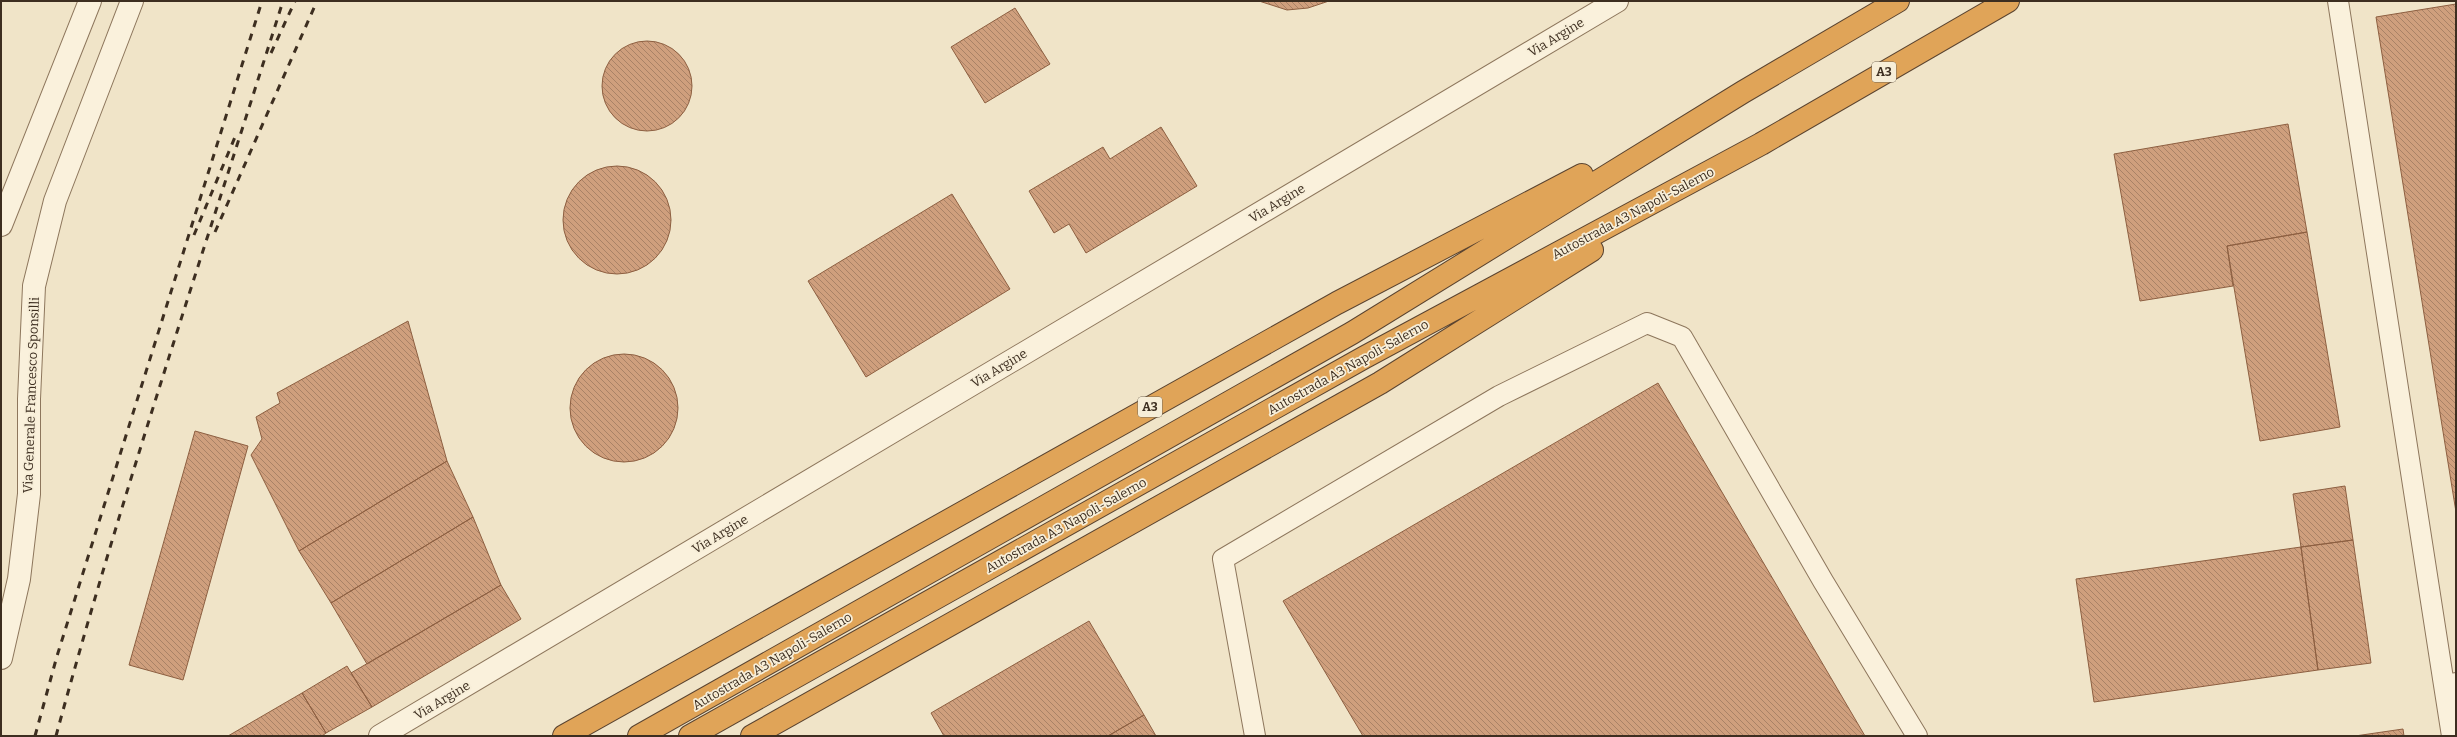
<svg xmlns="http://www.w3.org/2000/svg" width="2457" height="737" font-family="Bitter,serif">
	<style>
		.building { fill: url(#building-back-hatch); stroke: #8d5f41 }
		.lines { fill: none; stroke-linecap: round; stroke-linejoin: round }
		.service-casing { stroke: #8d765c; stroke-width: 22 }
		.minor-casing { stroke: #8d765c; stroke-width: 24 }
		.tertiary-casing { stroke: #8d765c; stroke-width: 24 }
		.motorway-casing { stroke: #5b4430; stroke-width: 24 }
		.service { stroke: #faf1dc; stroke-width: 20 }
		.minor { stroke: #faf1dc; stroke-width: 22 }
		.tertiary { stroke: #faf1dc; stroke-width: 22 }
		.motorway { stroke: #e0a458; stroke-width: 22 }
		.rail { stroke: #3d2e20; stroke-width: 3; stroke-dasharray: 7 7; stroke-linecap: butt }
		.labels { text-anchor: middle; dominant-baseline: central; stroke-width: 3.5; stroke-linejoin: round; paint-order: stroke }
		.shield { fill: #f7eed8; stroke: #756857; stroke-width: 1 }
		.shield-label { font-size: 12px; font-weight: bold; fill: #3d2e20 }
		.street-label { font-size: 13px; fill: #3d2e20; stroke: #f7eed8 }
	</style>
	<defs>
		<pattern id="building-back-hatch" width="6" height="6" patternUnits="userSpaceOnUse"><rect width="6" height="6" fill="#cf9f7d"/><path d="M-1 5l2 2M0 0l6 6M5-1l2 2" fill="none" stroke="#a98266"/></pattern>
	</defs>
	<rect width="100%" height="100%" fill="#f0e4c8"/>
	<path class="building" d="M1259,1H1329L1308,8L1287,10Z
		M2456,4V512L2376,17Z
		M1015,8L1050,64L985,103L951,47Z
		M602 86a45 45 0 1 1 90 0a45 45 0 1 1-90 0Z
		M2288,124L2307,232L2227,246L2233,286L2140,301L2114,154Z
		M1161,127L1197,186L1086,253L1069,224L1054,233L1029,191L1103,147L1110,159Z
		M563 220a54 54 0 1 1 108 0a54 54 0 1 1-108 0Z
		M952,194L1010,289L866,377L808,281Z
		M2307,232L2340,427L2260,441L2227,246Z
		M408,321L447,461L299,551L251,455L262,439L256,417L280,403L277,393Z
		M570 408a54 54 0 1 1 108 0a54 54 0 1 1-108 0Z
		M1658,383L1865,736H1363L1283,601Z
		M195,431L248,446L183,680L129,665Z
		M447,461L473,517L331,603L299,551Z
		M2345,486L2353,540L2301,547L2293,494Z
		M473,517L501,585L367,664L331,603Z
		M2353,540L2371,663L2318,670L2301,547Z
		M2301,547L2318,670L2094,702L2076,579Z
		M501,585L521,619L372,707L351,673Z
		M1089,621L1144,715L1108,736H944L931,713Z
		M347,666L372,707L326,733L302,693Z
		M302,693L326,733L322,736H228Z
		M1144,715L1156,736H1108Z
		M2403,729L2404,736H2355Z"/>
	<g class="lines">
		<g class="service-casing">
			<path id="service" d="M2338,1L2444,685
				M1255,736L1223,559L1499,396L1647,323L1682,337L1823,581L1917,736
				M2452,736L2444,685L2456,683"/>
		</g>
		<g class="minor-casing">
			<path id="minor" d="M380,736L1617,1"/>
		</g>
		<g class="tertiary-casing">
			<path id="tertiary" d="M1,225L90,1
				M1,658L19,579L29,494V399L34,286L55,201L132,1"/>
		</g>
		<g class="motorway-casing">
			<path id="motorway" d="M564,736L1337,303L1582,175
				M639,736L1352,333L1743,92L1898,1
				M690,736L1365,357L1761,144L2008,1
				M752,736L1380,383L1592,250"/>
		</g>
		<use href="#service" class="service"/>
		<use href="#minor" class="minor"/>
		<use href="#tertiary" class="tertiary"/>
		<use href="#motorway" class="motorway"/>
		<path class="rail" d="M271,53L295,1
			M215,232L317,1
			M194,235L235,137
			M35,736L57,656L262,1
			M56,736C123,489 206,245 283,1"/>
	</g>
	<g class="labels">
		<g class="shield">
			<rect x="1872" y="62" width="24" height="20" rx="3"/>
			<rect x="1138" y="397" width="24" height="20" rx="3"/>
		</g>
		<g class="shield-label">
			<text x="1884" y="72">A3</text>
			<text x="1150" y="407">A3</text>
		</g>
		<g class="street-label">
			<text transform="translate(1556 37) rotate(-31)">Via Argine</text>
			<text transform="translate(1277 203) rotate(-31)">Via Argine</text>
			<text transform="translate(1633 213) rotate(-28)">Autostrada A3 Napoli-Salerno</text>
			<text transform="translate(1348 367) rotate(-29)">Autostrada A3 Napoli-Salerno</text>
			<text transform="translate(999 368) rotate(-31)">Via Argine</text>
			<text transform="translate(31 395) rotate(-88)">Via Generale Francesco Sponsilli</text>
			<text transform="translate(1066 525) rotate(-29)">Autostrada A3 Napoli-Salerno</text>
			<text transform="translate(720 534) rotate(-31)">Via Argine</text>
			<text transform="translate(772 661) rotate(-30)">Autostrada A3 Napoli-Salerno</text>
			<text transform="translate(442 700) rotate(-31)">Via Argine</text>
		</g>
	</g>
	<rect width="2457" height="737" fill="none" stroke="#3d2e20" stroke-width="4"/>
</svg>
